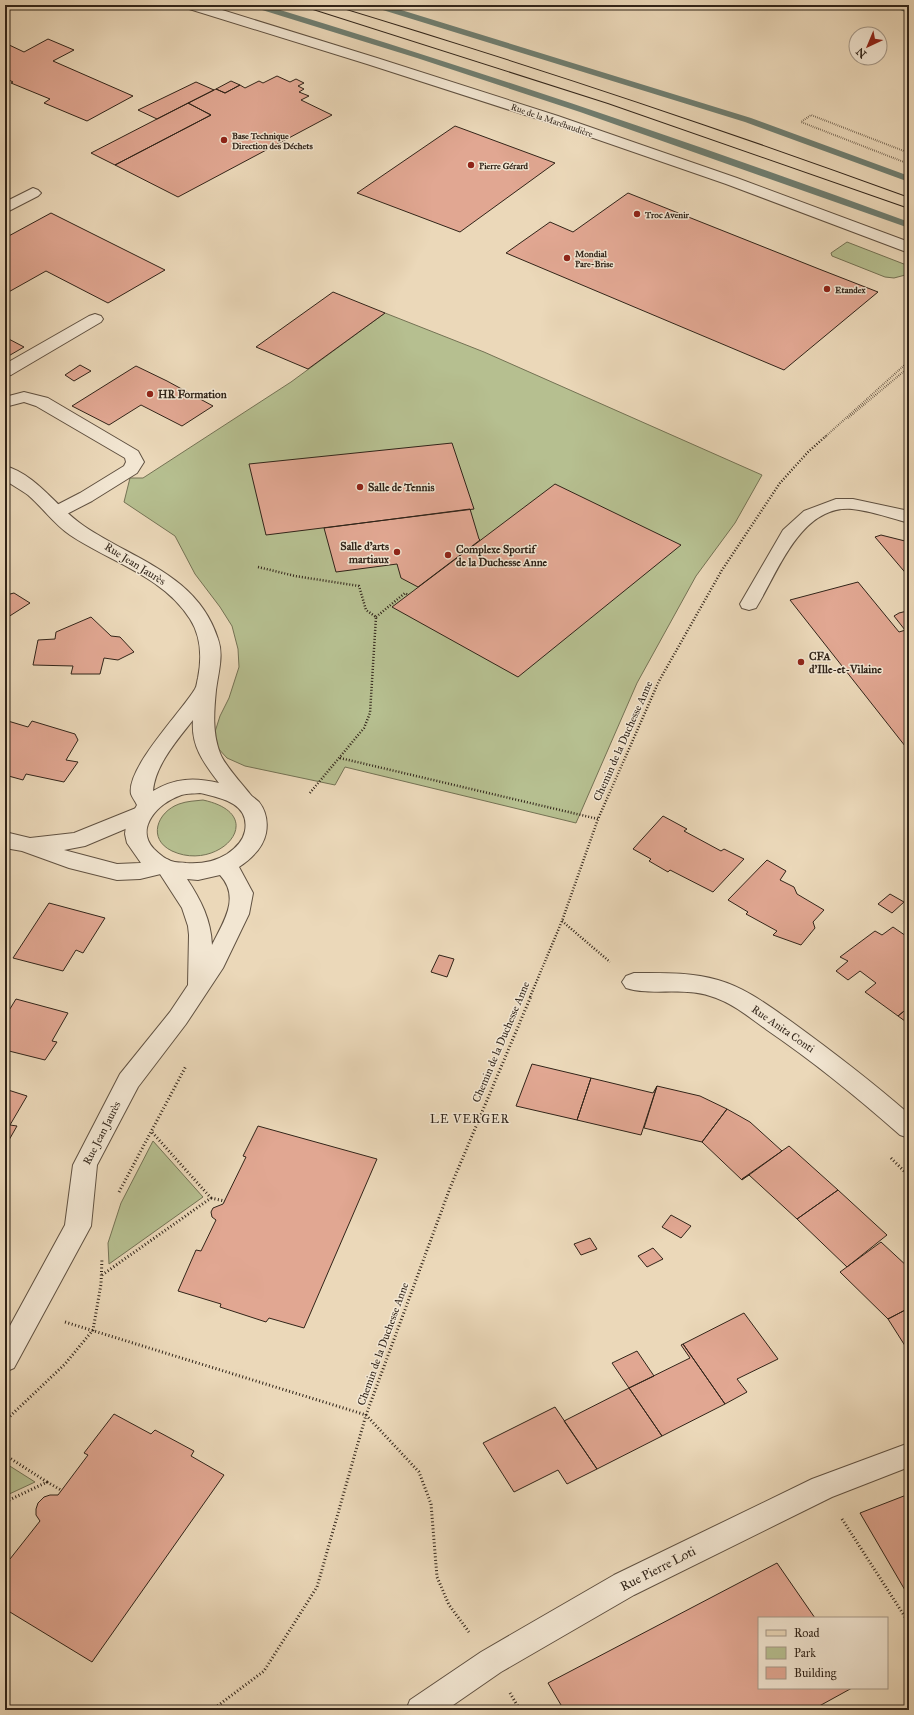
<svg xmlns="http://www.w3.org/2000/svg" width="914" height="1715" font-family="'IM FELL Great Primer',serif">
	<style>
		.green { fill: #b6bf90; stroke: #747254 }
		.lines { fill: none; stroke-linecap: round; stroke-linejoin: round }
		.stream { fill: #6f7e71; fill-rule: evenodd }
		.building { fill: #e1a792; stroke: #312419 }
		.service-casing { stroke: #605141; stroke-width: 2 }
		.minor-casing { stroke: #605141; stroke-width: 2 }
		.tertiary-casing { stroke: #605141; stroke-width: 2 }
		.primary-casing { stroke: #312419; stroke-width: 2 }
		.path-far2 { stroke: #312419; stroke-width: 2; stroke-dasharray: 0.5 1.5; stroke-linecap: butt }
		.path-far1 { stroke: #312419; stroke-width: 2.5; stroke-dasharray: 1 2; stroke-linecap: butt }
		.path { stroke: #312419; stroke-width: 3; stroke-dasharray: 1 2.5; stroke-linecap: butt }
		.service { fill: #f2e6d2; fill-rule: evenodd }
		.minor { fill: #f2e6d2; fill-rule: evenodd }
		.tertiary { fill: #f2e6d2; fill-rule: evenodd }
		.primary { fill: #ebd8b9; fill-rule: evenodd }
		.poi-dot { fill: #8f2418; stroke: #f2e6d2; stroke-width: 1.5 }
		.labels { text-anchor: middle; dominant-baseline: central; stroke-width: 3; stroke-linejoin: round; paint-order: stroke }
		.far-street-label { font-size: 9px; fill: #312419; stroke: #f2e6d2 }
		.far-poi-label { font-size: 9px; font-weight: bold; fill: #312419; stroke: #f2e6d2; text-anchor: start }
		.poi-label { font-size: 11px; font-weight: bold; fill: #312419; stroke: #f2e6d2; text-anchor: start }
		.street-label { font-size: 11px; fill: #312419; stroke: #f2e6d2 }
		.neighbourhood-label { font-size: 12px; letter-spacing: 1px; fill: #312419; stroke: #f2e6d2 }
		.near-street-label { font-size: 13px; fill: #312419; stroke: #f2e6d2 }
	</style>
	<rect width="100%" height="100%" fill="#ebd8b9"/>
	<filter id="stains"><feTurbulence type="fractalNoise" baseFrequency=".005" numOctaves="4"/><feColorMatrix values="0 0 0 0 .2 0 0 0 0 .09 0 0 0 0 .02 0 0 0 .5 -.17"/></filter>
	<radialGradient id="worn" r=".72"><stop offset=".6" stop-color="#630" stop-opacity="0"/><stop offset="1" stop-color="#630" stop-opacity=".3"/></radialGradient>
	<path class="green" d="M847,242L909,266V274L894,278L885,277L832,256L831,253Z
		M385,313L484,352L762,475L735,523L696,576L637,683L576,823L345,767L335,785L245,766L227,758L216,746L214,735L220,716L229,698L239,667L238,649L232,626L220,607L195,574L175,536L124,502L130,478H143L291,382Z
		M203,800C272,815 219,873 172,851C147,839 157,812 179,804C187,801 195,801 203,800Z
		M153,1141L203,1197L109,1264L108,1243L121,1203Z
		M5,1463L35,1482L5,1496Z"/>
	<g class="lines">
		<path class="stream" d="M251,5H264C481,71 696,144 909,222V228L580,112L417,58L252,7Z
			M372,5H385L751,118L909,176V182L745,122L373,7Z
			M890,5H901L909,8V14Z"/>
	</g>
	<path class="building" d="M48,39L74,50L53,61L133,96L87,121L44,103L50,99L11,83L13,82L5,78V43L24,52Z
		M277,76L290,82L296,79L304,83L298,86L304,89L299,92L309,96L301,100L332,115L178,197L115,165L211,115L188,103L216,89L225,93L240,85L245,88L259,81L263,83Z
		M231,81L240,85L225,93L216,89Z
		M196,82L214,90L157,119L138,110Z
		M188,103L211,115L115,165L91,153Z
		M455,126L555,163L460,232L357,193Z
		M628,193L819,269L878,292L784,370L506,253L550,222L573,232Z
		M51,213L165,270L108,303L46,271L5,294V249L8,247L5,245V238Z
		M333,292L385,313L308,369L256,347Z
		M5,337L24,347L5,358Z
		M80,365L91,371L74,381L65,375Z
		M136,366L167,381L213,406L182,426L141,405L109,425L72,406Z
		M452,443L474,509L266,535L249,464Z
		M555,484L681,545L518,677L392,607Z
		M470,509L479,539L480,540L418,587L401,578L397,564L336,572L324,528Z
		M881,535L909,542V577L875,537Z
		M858,582L899,632L909,629V751L790,600Z
		M5,591L10,594L14,593L30,603L5,619Z
		M907,611L909,612V629L905,630L894,616L899,613Z
		M91,617L111,636L120,637L134,652L118,660L104,658L100,674H71L73,666L33,665L38,640L55,639L56,632Z
		M8,721L28,727L32,721L75,734L78,740L66,760L78,762L64,782L26,774L23,780L5,775V724Z
		M663,816L687,829L684,831L721,851L724,849L744,859L713,892L670,870L668,872L649,861L651,859L633,849Z
		M767,860L786,871L780,880L794,887L797,894L824,910L813,922L815,928L801,945L773,935L777,931L746,914L748,912L728,900Z
		M890,894L904,902L892,913L878,904Z
		M49,903L105,918L83,953L76,950L63,971L13,958Z
		M893,927L909,938V953L906,955L909,957V1007L898,1016L865,992L876,983L860,971L848,980L836,971L848,961L840,957L875,931L882,935Z
		M439,955L454,959L447,977L431,972Z
		M16,999L68,1013L52,1041L57,1042L45,1060L5,1050V1017Z
		M909,1007V1024L898,1016Z
		M532,1064L591,1078L577,1120L516,1106Z
		M591,1078L653,1093L657,1086L641,1135L577,1120Z
		M657,1086L700,1096L727,1109L702,1142L644,1128Z
		M5,1089L27,1096L10,1125L17,1126L5,1147Z
		M727,1109L750,1122L782,1151L742,1180L702,1142Z
		M258,1126L377,1159L304,1328L269,1318L266,1322L220,1307L221,1304L178,1291L196,1250L201,1251L216,1220L212,1217L211,1212L213,1208L223,1204L246,1157L243,1156Z
		M789,1146L838,1190L797,1219L749,1175L742,1179Z
		M838,1190L887,1235L847,1267L797,1219Z
		M671,1215L691,1226L681,1238L662,1227Z
		M590,1238L597,1249L581,1255L574,1244Z
		M881,1242L909,1268V1308L888,1319L840,1272Z
		M653,1248L663,1259L647,1267L638,1256Z
		M909,1308V1352L888,1319Z
		M744,1313L778,1359L737,1379L747,1392L725,1404L683,1344Z
		M683,1344L725,1404L662,1436L629,1388L690,1358L681,1345Z
		M637,1351L654,1376L629,1388L612,1363Z
		M629,1388L662,1436L597,1469L564,1421Z
		M555,1407L597,1469L567,1484L558,1470L514,1492L483,1443Z
		M114,1414L151,1434L155,1430L194,1451L191,1456L224,1475L92,1662L5,1609V1561L7,1558L10,1559L40,1521L36,1515V1509L38,1503L44,1497L50,1495H58L88,1455L84,1453Z
		M909,1494V1597L860,1513Z
		M777,1563L815,1618H759V1688H852L812,1710H564L548,1683Z"/>
	<g class="lines">
		<g class="service-casing">
			<path id="service" d="M33,188L38,190L41,193L38,196L5,213V202Z
				M95,314L101,316L103,319L101,322L11,375L5,376V364L89,316Z
				M24,392L48,398L138,451L144,462L137,473L92,501L63,516L57,518L51,516L48,512L51,508L80,493L124,466L126,462L125,458L36,406L24,402L5,407V397Z
				M836,499H853L909,511V523C891,518 871,511 852,509C800,505 778,573 756,608L749,610L742,608L740,604L783,530L804,511Z"/>
		</g>
		<g class="minor-casing">
			<path id="minor" d="M141,806L149,809L152,814L149,819L85,846L64,850L117,864L140,863L161,858L169,860L172,866L169,872L140,879L117,880L69,868L22,851L5,848V832L30,838L74,833Z
				M634,973C662,973 691,972 718,980C746,988 769,1006 792,1022C832,1051 871,1081 909,1114V1138L900,1135C858,1098 814,1062 767,1030C749,1017 731,1002 710,996C682,987 651,996 626,988L622,982L626,976Z
				M909,1443V1467L832,1497L634,1595L501,1672L446,1710H406L410,1700L481,1652L614,1575L812,1479Z"/>
		</g>
		<g class="tertiary-casing">
			<path id="tertiary" d="M184,5H206L377,58L558,116L737,178L909,242V253L726,184L547,122L367,64L186,8Z
				M5,466C36,474 58,509 84,526C134,560 198,575 218,639C224,656 218,673 216,690C214,711 212,732 220,753C223,763 242,784 250,794C252,797 256,799 259,802C266,811 268,822 266,833C263,848 251,859 239,867L253,893L249,914L223,968L186,1024L138,1087L97,1165L91,1226L14,1368L5,1372V1335L65,1225L73,1165L120,1074L170,1012L188,985L189,935L188,926L182,908L160,874L141,863L127,843L125,834L126,825L137,805C135,801 132,797 131,794C126,768 182,711 195,689C197,686 197,681 198,678C202,658 201,636 190,619C163,576 110,562 70,535C54,524 42,507 28,495C21,490 12,485 5,480ZM193,720C191,746 203,762 219,783C194,777 175,778 153,791C155,765 178,739 193,720ZM200,793C221,798 250,803 245,831C243,841 236,848 227,854C214,862 201,864 186,863C181,862 176,863 171,861C165,859 158,853 154,849C134,828 159,803 179,796C185,793 193,794 200,793ZM220,875C241,898 223,922 212,945C211,920 201,900 187,879L198,880Z"/>
		</g>
		<g class="primary-casing">
			<path id="primary" d="M308,5H330C525,64 718,128 909,198V208L608,103L310,8Z"/>
		</g>
		<path class="path-far2" d="M909,153L811,115L801,122L909,164
			M848,418L909,367
			M825,437L909,361"/>
		<path class="path-far1" d="M258,567L295,576L359,586L366,610L376,617L370,713L364,728L309,794
			M376,617L405,593L408,595
			M340,758L598,819
			M562,921L610,962
			M530,997L562,921L598,819L659,681L722,570L780,483L808,452L826,436"/>
		<path class="path" d="M891,1158L909,1176
			M119,1192L186,1066
			M211,1198L225,1201
			M102,1275L211,1198L151,1131
			M65,1322L366,1415L419,1472L431,1504L437,1577L449,1605L469,1632
			M5,1421L65,1364L93,1330L101,1284L102,1258
			M5,1455L47,1482L5,1502
			M47,1482L61,1490
			M842,1519L909,1623
			M510,1693L520,1710
			M212,1710L264,1671L317,1587L366,1415L450,1188L531,996"/>
		<use href="#service" class="service"/>
		<use href="#minor" class="minor"/>
		<use href="#tertiary" class="tertiary"/>
		<use href="#primary" class="primary"/>
	</g>
	<g class="poi-dot">
		<circle cx="224" cy="140" r="4"/>
		<circle cx="471" cy="165" r="4"/>
		<circle cx="637" cy="214" r="4"/>
		<circle cx="567" cy="258" r="4"/>
		<circle cx="827" cy="289" r="4"/>
		<circle cx="150" cy="394" r="4"/>
		<circle cx="360" cy="487" r="4"/>
		<circle cx="397" cy="552" r="4"/>
		<circle cx="448" cy="555" r="4"/>
		<circle cx="801" cy="662" r="4"/>
	</g>
	<g class="labels">
		<g class="far-street-label">
			<text transform="translate(552 120) rotate(19)">Rue de la Marébaudière</text>
		</g>
		<g class="far-poi-label">
			<text x="232" y="135">Base Technique<tspan x="232" dy="10">Direction des Déchets</tspan></text>
			<text x="479" y="165">Pierre Gérard</text>
			<text x="645" y="214">Troc Avenir</text>
			<text x="575" y="253">Mondial<tspan x="575" dy="10">Pare-Brise</tspan></text>
			<text x="835" y="289">Etandex</text>
		</g>
		<g class="poi-label">
			<text x="158" y="394">HR Formation</text>
			<text x="368" y="487">Salle de Tennis</text>
			<text x="389" y="546" text-anchor="end">Salle d'arts<tspan x="389" dy="13">martiaux</tspan></text>
			<text x="456" y="549">Complexe Sportif<tspan x="456" dy="13">de la Duchesse Anne</tspan></text>
			<text x="809" y="656">CFA<tspan x="809" dy="13">d'Ille-et-Vilaine</tspan></text>
		</g>
		<g class="street-label">
			<text transform="translate(135 564) rotate(32)">Rue Jean Jaurès</text>
			<text transform="translate(623 741) rotate(-66)">Chemin de la Duchesse Anne</text>
			<text transform="translate(783 1029) rotate(35)">Rue Anita Conti</text>
			<text transform="translate(501 1042) rotate(-67)">Chemin de la Duchesse Anne</text>
			<text transform="translate(102 1133) rotate(-63)">Rue Jean Jaurès</text>
			<text transform="translate(383 1344) rotate(-70)">Chemin de la Duchesse Anne</text>
		</g>
		<g class="neighbourhood-label">
			<text x="470" y="1119">LE VERGER</text>
		</g>
		<g class="near-street-label">
			<text transform="translate(658 1569) rotate(-27)">Rue Pierre Loti</text>
		</g>
	</g>
	<rect width="914" height="1715" fill="none" stroke="#ebd8b9" stroke-width="20"/>
	<rect x="6" y="6" width="902" height="1703" fill="none" stroke="#312419" stroke-width="2"/>
	<rect x="10" y="10" width="894" height="1695" fill="none" stroke="#312419"/>
	<rect x="758" y="1617" width="130" height="72" fill="#f2e6d2" stroke="#a59888"/>
	<rect x="766" y="1630" width="20" height="6" fill="#ebd8b9" stroke="#a59888"/>
	<text x="794" y="1637" font-size="12" fill="#312419">Road</text>
	<rect x="766" y="1647" width="20" height="12" fill="#b6bf90" stroke="#a59888"/>
	<text x="794" y="1657" font-size="12" fill="#312419">Park</text>
	<rect x="766" y="1667" width="20" height="12" fill="#e1a792" stroke="#a59888"/>
	<text x="794" y="1677" font-size="12" fill="#312419">Building</text>
	<g transform="translate(868 46) rotate(224)"><circle r="19" fill="#f2e6d2" stroke="#a59888"/>
	<path d="M0-3L7 15L0 10L-7 15Z" fill="#8f2418"/>
	<text y="-6" font-size="11" font-weight="bold" text-anchor="middle" fill="#312419">N</text>
	</g>
	<rect width="100%" height="100%" filter="url(#stains)"/>
	<rect width="100%" height="100%" fill="url(#worn)"/>
</svg>
